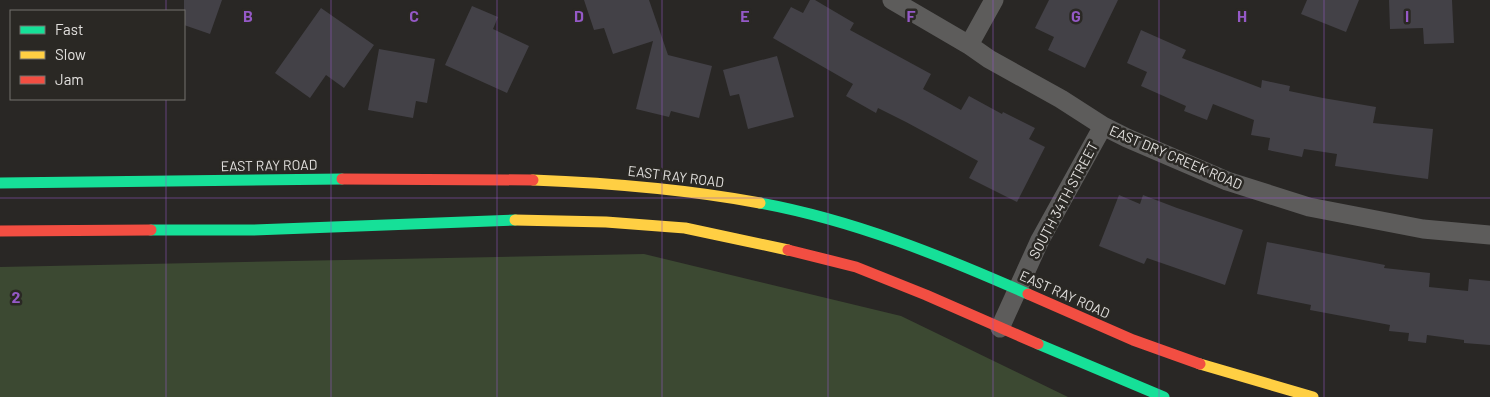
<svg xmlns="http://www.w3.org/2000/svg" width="1490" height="397" font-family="Barlow,sans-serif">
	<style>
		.green { fill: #3c4932 }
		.building { fill: #434147 }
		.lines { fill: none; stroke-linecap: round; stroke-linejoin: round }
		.street { stroke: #5d5c5b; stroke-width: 19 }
		.fast { stroke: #16e098; stroke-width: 11 }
		.slow { stroke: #ffcf43; stroke-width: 11 }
		.jam { stroke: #f24e42; stroke-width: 11 }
		.grid { fill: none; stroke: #9559c7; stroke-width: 1; stroke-opacity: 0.55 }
		.labels { text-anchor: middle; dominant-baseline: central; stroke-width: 5; stroke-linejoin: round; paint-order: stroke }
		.street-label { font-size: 14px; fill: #e2e0de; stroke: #2a2824 }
		.grid-label { font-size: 16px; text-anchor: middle; font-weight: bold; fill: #9559c7; stroke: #2a2824; stroke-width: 5; stroke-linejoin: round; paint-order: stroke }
	</style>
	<rect width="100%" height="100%" fill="#292725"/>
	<path class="green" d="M644,254L901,316L1068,397H0V267Z"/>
	<path class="building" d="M184,0H222L210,34L184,25Z
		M584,0H649L668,55L712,66L699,118L671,111L669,117L636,109L653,41L613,54L604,28L594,30Z
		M810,0H815L854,23L850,30L931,74L923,89L961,110L969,96L1002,114L1003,112L1035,128L1029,139L1045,147L1017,202L969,178L978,161L906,122L878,108L876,113L846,96L853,84L773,38L791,7L803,13Z
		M1049,0H1118L1085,68L1048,50L1054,37L1035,28Z
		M1307,0H1359L1346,32L1301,14Z
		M1389,0H1452L1454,43L1424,44L1423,28L1390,29Z
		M472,6L498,17L493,29L529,46L507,93L445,65Z
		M321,8L374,45L344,88L326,75L310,98L275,73Z
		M1141,30L1186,50L1182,58L1261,88L1262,80L1290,86L1289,91L1323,98L1376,107L1373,123L1433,129L1428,179L1397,175L1335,166L1337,154L1304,149L1302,157L1268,150L1270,138L1251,135L1254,120L1213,104L1207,120L1184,111L1186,106L1141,86L1147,72L1127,63Z
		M379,49L435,59L427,103L416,101L413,118L368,110Z
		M777,56L794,117L748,129L739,94L730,96L723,70Z
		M1119,195L1140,204L1143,195L1177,208L1243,230L1225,285L1147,258L1144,264L1099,246Z
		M1267,242L1385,265L1384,268L1430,273L1429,287L1468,291L1469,279L1490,281V345L1464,343V340L1427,335L1426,343L1408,341L1409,333L1389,331L1390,325L1310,310L1311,305L1257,294Z"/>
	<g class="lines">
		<path class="street" d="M892,0L969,45L989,59L1061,99L1103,126L1127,138L1227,181L1309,207L1423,229L1490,235
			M969,45L994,0
			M1000,328L1040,240L1103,126"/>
		<path class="fast" d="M0,183L342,179
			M760,203C853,220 942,256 1028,294
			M151,230H253L515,220
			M1038,344L1164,397"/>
		<path class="slow" d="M533,180C610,183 685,189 760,203
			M515,220L606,222L685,228L788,250
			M1200,364L1313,397"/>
		<path class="jam" d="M342,179L533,180
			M0,231L151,230
			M788,250L856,267L926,295L1038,344
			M1028,294L1133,340L1200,364"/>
	</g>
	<path class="grid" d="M166,0V11M331,0V397M497,0V397M662,0V397M828,0V397M993,0V397M1159,0V397M1324,0V397M166,99V397M0,198H1490"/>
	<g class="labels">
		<g class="street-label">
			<text transform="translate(1176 157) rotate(23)">EAST DRY CREEK ROAD</text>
			<text transform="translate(269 165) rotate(-1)">EAST RAY ROAD</text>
			<text transform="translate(676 176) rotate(7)">EAST RAY ROAD</text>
			<text transform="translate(1063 200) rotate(-62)">SOUTH 34TH STREET</text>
			<text transform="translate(1065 294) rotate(24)">EAST RAY ROAD</text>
		</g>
	</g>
	<g class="grid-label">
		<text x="248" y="22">B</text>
		<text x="414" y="22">C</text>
		<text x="579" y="22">D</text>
		<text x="745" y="22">E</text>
		<text x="911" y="22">F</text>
		<text x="1076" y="22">G</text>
		<text x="1242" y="22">H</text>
		<text x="1407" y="22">I</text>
		<text x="16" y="303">2</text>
	</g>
	<rect x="10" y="10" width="175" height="90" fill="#2a2824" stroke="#74726e"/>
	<rect x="20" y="26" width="25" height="8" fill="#16e098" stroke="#74726e"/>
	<text x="55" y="35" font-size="15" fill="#e2e0de">Fast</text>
	<rect x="20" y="51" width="25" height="8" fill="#ffcf43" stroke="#74726e"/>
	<text x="55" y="60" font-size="15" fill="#e2e0de">Slow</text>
	<rect x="20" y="76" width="25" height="8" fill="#f24e42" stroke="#74726e"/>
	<text x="55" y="85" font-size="15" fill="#e2e0de">Jam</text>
</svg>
